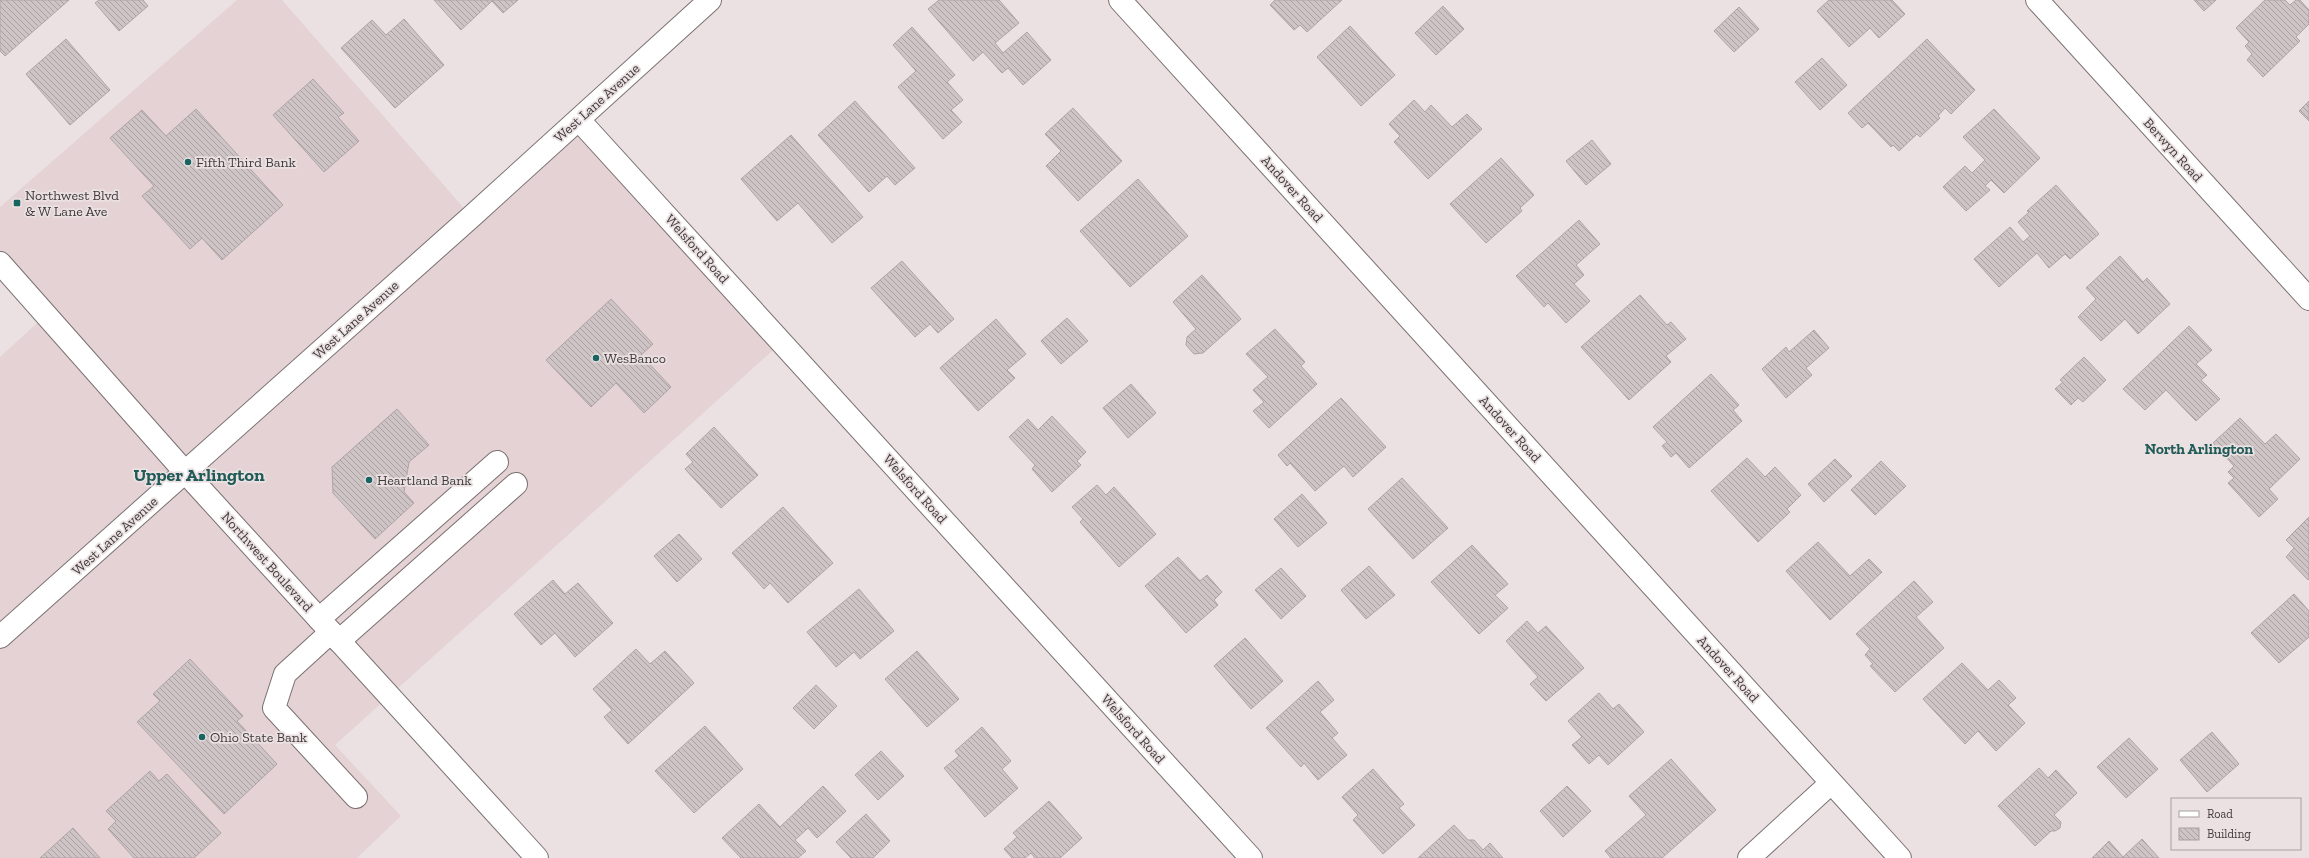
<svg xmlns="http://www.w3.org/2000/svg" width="2309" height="858" font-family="'Zilla Slab',serif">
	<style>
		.built { fill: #e5d2d4 }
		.building { fill: url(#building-back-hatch); stroke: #aea4a5 }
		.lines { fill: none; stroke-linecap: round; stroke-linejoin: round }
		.minor-casing { stroke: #797071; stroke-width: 24 }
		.major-casing { stroke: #797071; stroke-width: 24 }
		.minor { stroke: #fff; stroke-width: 22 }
		.major { stroke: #fff; stroke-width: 22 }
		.poi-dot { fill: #176460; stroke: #ebe1e2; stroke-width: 1.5 }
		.labels { text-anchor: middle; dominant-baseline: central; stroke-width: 3.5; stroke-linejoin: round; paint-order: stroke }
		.street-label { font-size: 14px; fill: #3f3b3b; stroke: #ebe1e2 }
		.poi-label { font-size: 14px; fill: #3f3b3b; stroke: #ebe1e2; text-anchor: start }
		.neighbourhood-label { font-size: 15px; font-weight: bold; fill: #215b57; stroke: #ebe1e2 }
		.district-label { font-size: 18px; font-weight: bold; fill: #215b57; stroke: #ebe1e2 }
	</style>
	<defs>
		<pattern id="building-back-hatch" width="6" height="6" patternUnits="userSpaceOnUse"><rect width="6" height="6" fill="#cec4c5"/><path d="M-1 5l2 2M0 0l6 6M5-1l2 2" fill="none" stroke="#a9a0a1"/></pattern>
	</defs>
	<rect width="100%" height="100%" fill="#ebe1e2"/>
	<path class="built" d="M237,0H282L476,222L584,126L782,342L335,745L401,816L357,858H0V357L46,315L0,263V207Z"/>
	<path class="building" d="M0,0H69L5,56L0,51Z
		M99,0H143L148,6L119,31L95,3Z
		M434,0H518L503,13L492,1L461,30Z
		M939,0H999L1019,23L995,43L1003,53L1027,32L1051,60L1023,85L1008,68L1002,73L983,52L973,61L928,9Z
		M1275,0H1342L1307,32L1300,25L1294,30L1270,5Z
		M1829,0H1892L1905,14L1879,38L1870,28L1849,47L1817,11Z
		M2194,0H2216L2204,11Z
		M2265,0H2285L2290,5L2296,0H2300L2309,10V24L2296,37L2300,41L2263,77L2247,60L2252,54L2245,46L2249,42L2236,28Z
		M1443,6L1464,29L1436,55L1415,33Z
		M1739,7L1759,29L1734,52L1714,31Z
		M404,19L444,65L395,108L341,48L372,20L386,35Z
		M1350,26L1395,75L1361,106L1317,57Z
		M912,27L955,75L947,82L963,100L951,110L962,122L943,139L898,87L916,71L893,45Z
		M66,39L110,90L70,125L26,74Z
		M1927,39L1975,90L1951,114L1945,108L1938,116L1940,118L1920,137L1917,134L1899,151L1893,145L1891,147L1868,123L1862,128L1848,113Z
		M1822,58L1847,85L1820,110L1795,82Z
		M313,79L344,113L338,117L359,141L324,172L273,115Z
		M1414,100L1425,112L1431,105L1452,127L1467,114L1482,129L1428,179L1394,142L1400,136L1389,124Z
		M855,101L915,168L895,185L887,176L869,192L818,135Z
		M2309,101V121L2299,111Z
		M1073,108L1122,161L1078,201L1046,166L1061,151L1045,134Z
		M196,109L283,205L222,260L202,238L190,249L142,196L154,186L110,138L142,110L166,136Z
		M1994,109L2040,158L2004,193L1991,180L1985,186L1990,190L1966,211L1943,187L1965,166L1972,173L1985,160L1963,137Z
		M791,135L863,217L832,243L798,203L777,221L741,179Z
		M1592,140L1611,164L1586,185L1566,161Z
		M1501,158L1534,195L1520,208L1522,211L1486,243L1450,204Z
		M1138,179L1188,236L1130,287L1080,231Z
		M2056,185L2099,234L2070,259L2065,254L2049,268L2037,253L1999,287L1974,259L2010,227L2023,242L2030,236L2018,222L2029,212L2027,211Z
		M1579,220L1600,244L1576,265L1584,275L1574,284L1590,301L1566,323L1548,303L1544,307L1516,276Z
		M2120,256L2143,282L2147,278L2170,304L2138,334L2125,319L2101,341L2078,317L2096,299L2086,288Z
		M902,261L954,319L938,333L930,324L915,337L871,288Z
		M1202,275L1241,319L1203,353L1194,354L1186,345L1187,337L1196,329L1173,302Z
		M1640,295L1667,325L1671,322L1686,339L1666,356L1671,362L1629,400L1581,347Z
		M611,299L653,344L641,355L671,387L644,413L616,383L591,407L546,360Z
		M1067,318L1088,341L1061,364L1041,341Z
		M996,319L1026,354L1007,370L1015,378L978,411L940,368Z
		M2189,326L2212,350L2196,364L2207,375L2201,380L2220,399L2196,421L2166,390L2145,410L2123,389Z
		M1275,329L1305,362L1301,366L1317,384L1269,428L1253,411L1264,402L1253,390L1268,377L1246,354Z
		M1814,330L1829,348L1806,368L1812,375L1786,398L1762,369L1786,347L1789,352Z
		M2084,357L2106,380L2083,402L2078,398L2071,405L2055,389L2063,382L2060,380Z
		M1711,374L1739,405L1733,410L1742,421L1689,468L1676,453L1671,457L1662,446L1667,442L1653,427Z
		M1131,384L1156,413L1128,438L1103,408Z
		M1341,398L1386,447L1353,477L1344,466L1315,491L1290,463L1287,466L1278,455Z
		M397,409L429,445L409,462L404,492L414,503L375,539L333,493L332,467Z
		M1052,416L1086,452L1077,461L1081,465L1052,492L1032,469L1035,465L1009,437L1028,419L1038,430Z
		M2240,418L2265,444L2276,434L2300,459L2269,489L2278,499L2259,517L2228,483L2234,478L2228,472L2234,466L2213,443Z
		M714,427L758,475L721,508L685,469L693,462L686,454Z
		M1747,458L1765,477L1775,467L1801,495L1787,509L1790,512L1758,542L1711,491Z
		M1835,459L1852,476L1824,502L1808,484Z
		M1881,461L1906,486L1875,515L1851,490Z
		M1402,478L1448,528L1413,559L1368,509Z
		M1097,485L1106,495L1114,487L1156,534L1119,567L1080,522L1083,519L1072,507Z
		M1302,494L1327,523L1298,547L1274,519Z
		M783,507L833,563L788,603L770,583L764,589L732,553Z
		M2309,517V579L2308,580L2286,557L2294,548L2286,540Z
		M679,534L702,559L677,582L654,556Z
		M1818,542L1850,576L1869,559L1882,572L1830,620L1786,571Z
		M1472,545L1508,584L1495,595L1508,608L1479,634L1431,582Z
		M1178,557L1200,581L1207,575L1222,592L1214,600L1218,605L1186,633L1145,586Z
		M1369,566L1395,595L1366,619L1341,590Z
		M1281,568L1306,596L1281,619L1255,590Z
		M553,580L565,594L578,583L613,623L575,657L555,633L541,645L514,614Z
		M1914,581L1933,602L1916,617L1944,648L1895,692L1870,666L1873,664L1865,655L1870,649L1856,634Z
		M859,589L894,631L860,659L854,652L836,667L807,632Z
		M2294,594L2309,611V637L2279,663L2251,633Z
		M1527,621L1538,633L1546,626L1584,668L1546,701L1530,684L1538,677L1506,641Z
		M1245,638L1283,681L1251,709L1214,666Z
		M636,649L650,664L665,651L694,683L628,744L604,717L612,710L593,689Z
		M917,651L959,699L927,727L885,679Z
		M190,659L243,716L237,721L277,764L224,814L137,722L160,701L153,694Z
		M1962,663L1988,690L1999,680L2016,698L2008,705L2025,723L1996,751L1978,731L1965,744L1923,699Z
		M1318,681L1334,700L1320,712L1338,733L1332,738L1347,755L1318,780L1304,763L1301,767L1266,728Z
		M816,685L837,706L814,729L793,708Z
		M1599,693L1613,709L1619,704L1644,732L1608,765L1599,755L1589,764L1572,745L1582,737L1568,721Z
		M705,726L743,769L694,813L655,771Z
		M982,727L1011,761L1002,769L1018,788L985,817L944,768L959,756L955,751Z
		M2212,732L2239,764L2207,792L2180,760Z
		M2129,738L2158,769L2126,798L2097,767Z
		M881,751L904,776L878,800L855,775Z
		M1671,759L1716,810L1662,858H1611L1605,851L1646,815L1629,796Z
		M2039,768L2048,778L2056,770L2077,793L2054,815L2061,822L2060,828L2055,831H2051L2035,846L1998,806Z
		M1373,769L1404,804L1399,808L1415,825L1383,854L1353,820L1358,815L1342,797Z
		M150,771L159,781L167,774L221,833L194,858H134L108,829L116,821L106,811Z
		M823,786L846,811L817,838L808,828L795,840L806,851L798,858H741L722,838L759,804L780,827Z
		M1567,786L1591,811L1563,837L1540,811Z
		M1049,801L1082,838L1060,858H1035L1031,853L1025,858H1012L1004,849L1017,837L1013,833Z
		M866,814L890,841L873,858H851L836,842Z
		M1454,825L1468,840H1474L1483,850L1490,843L1503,858H1418Z
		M73,828L100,858H40Z
		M2142,839L2159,858H2092L2109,841L2123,857Z"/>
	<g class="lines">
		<g class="minor-casing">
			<path id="minor" d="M1120,0L1900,858
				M2037,0L2309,299
				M579,120L1251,858
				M319,619L497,462
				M331,632L285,674L274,708L356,797
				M339,641L516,484
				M1749,858L1831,783"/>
		</g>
		<g class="major-casing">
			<path id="major" d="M0,263L185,472L537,858
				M0,637L471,217L710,0"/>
		</g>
		<use href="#minor" class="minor"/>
		<use href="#major" class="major"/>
	</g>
	<g class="poi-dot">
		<circle cx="188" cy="162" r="4"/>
		<rect x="13" y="199" width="8" height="8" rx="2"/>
		<circle cx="596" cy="358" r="4"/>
		<circle cx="369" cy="480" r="4"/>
		<circle cx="202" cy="737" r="4"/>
	</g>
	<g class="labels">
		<g class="street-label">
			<text transform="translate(597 103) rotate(-42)">West Lane Avenue</text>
			<text transform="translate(2173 150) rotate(48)">Berwyn Road</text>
			<text transform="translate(1292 189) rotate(48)">Andover Road</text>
			<text transform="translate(697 249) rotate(48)">Welsford Road</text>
			<text transform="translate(356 320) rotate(-42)">West Lane Avenue</text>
			<text transform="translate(1510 429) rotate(48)">Andover Road</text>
			<text transform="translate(915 489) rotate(48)">Welsford Road</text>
			<text transform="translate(115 536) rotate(-42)">West Lane Avenue</text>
			<text transform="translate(267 562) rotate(48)">Northwest Boulevard</text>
			<text transform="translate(1728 669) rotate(48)">Andover Road</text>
			<text transform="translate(1133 729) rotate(48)">Welsford Road</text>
		</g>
		<g class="poi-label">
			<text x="196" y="162">Fifth Third Bank</text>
			<text x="25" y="195">Northwest Blvd<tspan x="25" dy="16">&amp; W Lane Ave</tspan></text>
			<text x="604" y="358">WesBanco</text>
			<text x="377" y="480">Heartland Bank</text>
			<text x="210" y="737">Ohio State Bank</text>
		</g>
		<g class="neighbourhood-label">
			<text x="2199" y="449">North Arlington</text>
		</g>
		<g class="district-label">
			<text x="199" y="475">Upper Arlington</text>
		</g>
	</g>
	<rect x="2171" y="798" width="130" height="52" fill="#ebe1e2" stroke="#a69f9f"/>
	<rect x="2179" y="811" width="20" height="6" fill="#ffffff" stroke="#a69f9f"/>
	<text x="2207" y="818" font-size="12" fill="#3f3b3b">Road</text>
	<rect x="2179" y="828" width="20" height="12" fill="url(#building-back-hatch)" stroke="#a69f9f"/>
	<text x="2207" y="838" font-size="12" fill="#3f3b3b">Building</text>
</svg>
